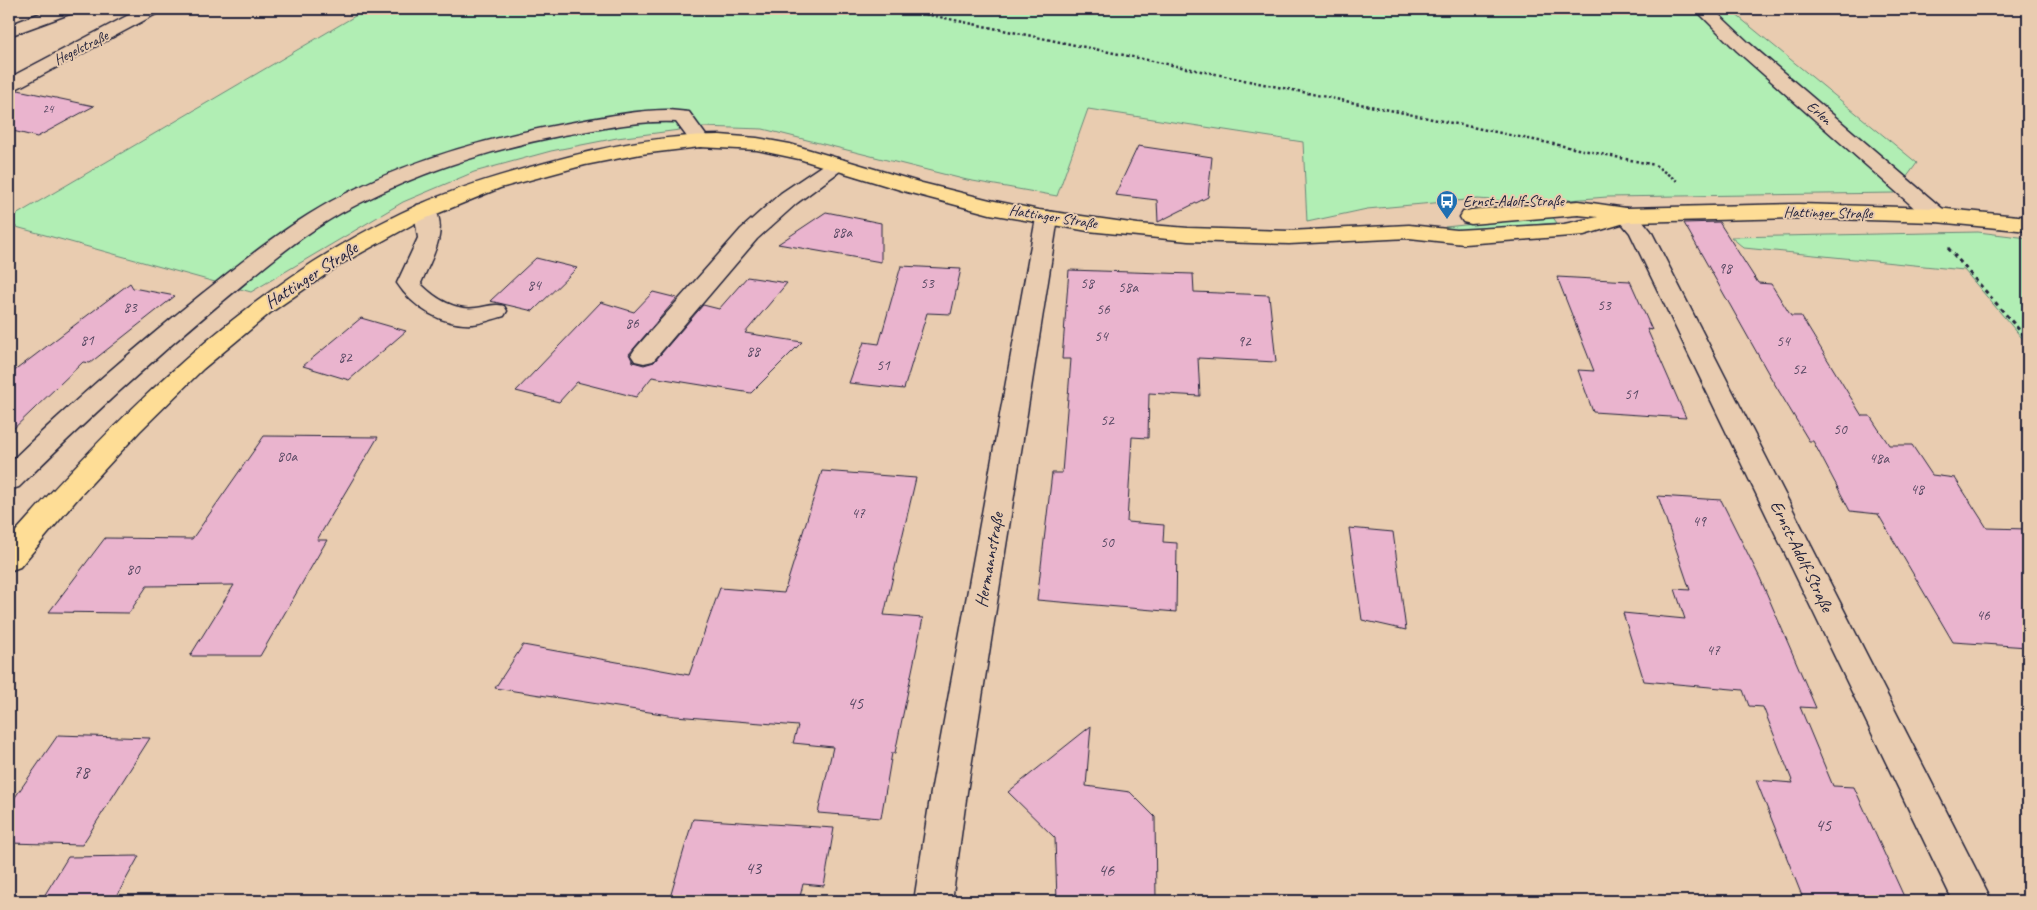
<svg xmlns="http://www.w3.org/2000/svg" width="2037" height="910" font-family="Caveat,sans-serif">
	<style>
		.green { fill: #b1eeb4; stroke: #6a8878 }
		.building { fill: #eab4ce; stroke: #22223b }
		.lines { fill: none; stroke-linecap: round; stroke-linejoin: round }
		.minor-casing { stroke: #22223b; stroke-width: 3 }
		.major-casing { stroke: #22223b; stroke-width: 3 }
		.path-far1 { stroke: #22223b; stroke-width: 2.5; stroke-dasharray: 2.5 2.5; stroke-linecap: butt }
		.path { stroke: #22223b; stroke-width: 3; stroke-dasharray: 4 4; stroke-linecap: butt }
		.minor { fill: #e9ccb0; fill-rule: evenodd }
		.major { fill: #fedd96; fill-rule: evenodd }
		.labels { text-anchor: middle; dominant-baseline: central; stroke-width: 4; stroke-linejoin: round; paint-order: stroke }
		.far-number-label { font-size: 12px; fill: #544660 }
		.far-street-label { font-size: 15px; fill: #22223b; stroke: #e9ccb0 }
		.far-poi-label { font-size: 15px; fill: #22223b; stroke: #e9ccb0; text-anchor: start }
		.number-label { font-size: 15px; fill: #544660 }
		.street-label { font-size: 18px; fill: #22223b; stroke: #e9ccb0 }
		.near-number-label { font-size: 18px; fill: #544660 }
	</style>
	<rect width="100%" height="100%" fill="#e9ccb0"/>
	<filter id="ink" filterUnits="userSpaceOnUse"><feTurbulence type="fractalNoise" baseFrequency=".02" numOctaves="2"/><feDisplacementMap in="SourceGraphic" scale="10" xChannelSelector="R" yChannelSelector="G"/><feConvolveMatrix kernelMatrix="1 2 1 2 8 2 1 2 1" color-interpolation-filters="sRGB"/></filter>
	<g filter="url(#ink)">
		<path class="green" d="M367,9H1729L1917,163L1895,193L1607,197L1531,203L1478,199L1367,209L1307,222L1303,142L1088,109L1057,196L967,180L763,129L703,127L617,138L551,151L474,172L403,202L251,292L9,225V219Z
			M1552,216L1557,223L1446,232L1444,230L1445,227Z
			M1978,232L2028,238V345L1964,270L1744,248L1731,237Z"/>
		<path class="building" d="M18,90L94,106L37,137L9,130V93Z
			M1138,146L1212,157L1208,197L1158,222L1157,200L1115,195Z
			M826,212L881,223V262L778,244Z
			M1719,222L1758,283L1771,284L1791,316H1801L1862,416H1870L1889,445H1912L1932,475L1955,478L1987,528L2028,529V647L1953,642L1878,514L1850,511L1813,441H1809L1771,378L1684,223Z
			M536,258L577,268L533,311L490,301Z
			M901,266L961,269L951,314L927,313L904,389L849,383L864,342L879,344Z
			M1069,270L1193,274L1194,292L1269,295L1276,362L1198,358L1200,396L1149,393L1148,438L1132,437L1127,522L1164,525L1163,542L1177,543L1176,612L1037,600L1052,473H1062L1071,359H1062Z
			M747,277L787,283L745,333L802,342L751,393L652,377L636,397L577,382L559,402L516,391L601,302L634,312L653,292L677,298L629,354L633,362L644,365L654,362L703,305L719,309Z
			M1557,277L1630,281L1652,330L1647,329L1686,418L1593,412L1578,370L1594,371Z
			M130,283L133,288L175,296L90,363L83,362L9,433V375Z
			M361,318L406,331L349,380L303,366Z
			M264,436L378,437L317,540H327L260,656H190L234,585L147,586L129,613L49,612L105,538L192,539Z
			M822,471L916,478L884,615L923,618L895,753H892L881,818L818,813L833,747L793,743L798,726L675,716L495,688L523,645L689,675L720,588L784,593Z
			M1658,496L1721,500L1760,578L1816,708L1800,707L1833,786L1854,787L1906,901H1804L1756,780L1793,783L1763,707L1749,706L1743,690L1644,681L1623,613L1685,619L1675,589L1690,590Z
			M1349,528L1393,532L1406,630L1362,620Z
			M1091,726L1086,786L1130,792L1155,817L1156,901H1057L1055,838L1008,792Z
			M58,735L150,738L82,845L9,843V806Z
			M693,819L834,828L824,886L803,884L799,901H669Z
			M139,856L114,901H41L68,857Z"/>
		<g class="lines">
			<g class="minor-casing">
				<path id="minor" d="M51,9H75L72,13L9,36V25Z
					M140,9H161L158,13L16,89L9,91V78Z
					M1695,9H1713L1749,43L1944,210L1947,215L1944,220L1936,222L1928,220L1737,51Z
					M668,110L689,112L710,141L707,145L700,147L693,145L676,122C639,120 601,129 564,135C487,150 410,175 341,213C298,237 261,270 223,301C152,360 84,422 19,487L9,490V463C71,403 136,347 203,293C237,266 271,238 308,215C390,164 487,137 580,121C610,116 638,110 668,110Z
					M837,158L844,160L847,164L844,168L797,203L757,239L653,361L644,363L635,361L631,355L635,349L741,229L781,193L830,160Z
					M425,203L433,205C450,230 431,259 421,283L422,285C436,299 456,311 476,308C486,307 493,303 504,306L507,311L504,316C494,319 483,323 473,324C443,326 413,308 397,283L418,238L414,210L417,205Z
					M1626,208L1634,210L1651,231L1992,901H1953L1630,233L1615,215L1618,210Z
					M1047,211L1055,213L1058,218L967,792L952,901H914L931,792L1036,218L1039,213Z"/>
			</g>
			<g class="major-casing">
				<path id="major" d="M720,135L757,138L790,144L922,183L990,200L1039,210L1138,224L1188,228L1289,231L1409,225L1457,230L1564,224L1598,217L1578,215L1471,224L1463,222L1460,217L1463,212L1471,210L1578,201L1626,208L1798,204L1936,208L2028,217V231L1936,222L1798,218L1628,222L1584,235L1464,244L1409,238L1289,244L1188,241L1088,231L990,214L907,192L799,159L757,150L700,147L641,154L585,165L500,188L417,222L341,264L270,313L203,369L140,431L79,497L20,567L9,571V539C123,411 244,289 401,213C446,191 496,176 545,163C602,147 660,135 720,135Z"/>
			</g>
			<path class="path-far1" d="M901,9L1655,165L1677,181"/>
			<path class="path" d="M1948,248L2028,340"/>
			<use href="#minor" class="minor"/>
			<use href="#major" class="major"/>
		</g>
	</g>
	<defs>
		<g id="bus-pin" transform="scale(1.125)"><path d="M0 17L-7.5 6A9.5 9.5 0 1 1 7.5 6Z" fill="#1f6fb2" stroke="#e9ccb0"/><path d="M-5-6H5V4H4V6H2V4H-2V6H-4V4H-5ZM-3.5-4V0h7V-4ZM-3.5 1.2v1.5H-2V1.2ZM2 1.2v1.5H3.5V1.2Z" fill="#fff"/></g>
	</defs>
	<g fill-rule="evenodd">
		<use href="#bus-pin" x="1447" y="201"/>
	</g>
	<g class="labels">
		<g class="far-number-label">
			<text x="48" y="109">24</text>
		</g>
		<g class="far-street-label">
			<text transform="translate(81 48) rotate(-27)">Hegelstraße</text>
			<text transform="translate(1819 113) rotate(41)">Erlen</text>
			<text transform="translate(1828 213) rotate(1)">Hattinger Straße</text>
			<text transform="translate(1053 217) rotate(9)">Hattinger Straße</text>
		</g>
		<g class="far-poi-label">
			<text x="1463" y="201">Ernst-Adolf-Straße</text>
		</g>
		<g class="number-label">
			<text x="842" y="232">88a</text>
			<text x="1725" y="268">98</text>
			<text x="927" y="283">53</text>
			<text x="1087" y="283">58</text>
			<text x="534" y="285">84</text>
			<text x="1128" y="287">58a</text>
			<text x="1604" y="305">53</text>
			<text x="130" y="307">83</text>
			<text x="1103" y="309">56</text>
			<text x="632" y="323">86</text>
			<text x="1101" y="336">54</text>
			<text x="87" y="340">81</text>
			<text x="1244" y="341">92</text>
			<text x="1783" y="341">54</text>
			<text x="753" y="351">88</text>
			<text x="345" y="357">82</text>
			<text x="883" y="365">51</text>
			<text x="1799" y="369">52</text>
			<text x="1631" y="394">51</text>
			<text x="1107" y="420">52</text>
			<text x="1840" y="429">50</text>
			<text x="287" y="456">80a</text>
			<text x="1879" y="458">48a</text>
			<text x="1917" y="489">48</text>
			<text x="858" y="513">47</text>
			<text x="1699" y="521">49</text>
			<text x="1107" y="542">50</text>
			<text x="133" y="569">80</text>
			<text x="1983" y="615">46</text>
			<text x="1713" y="650">47</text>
		</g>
		<g class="street-label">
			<text transform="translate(311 275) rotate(-33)">Hattinger Straße</text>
			<text transform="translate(1802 556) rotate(64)">Ernst-Adolf-Straße</text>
			<text transform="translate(989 560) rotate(-80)">Hermannstraße</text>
		</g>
		<g class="near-number-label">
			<text x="855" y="703">45</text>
			<text x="81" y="772">78</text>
			<text x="1823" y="825">45</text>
			<text x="753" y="868">43</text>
			<text x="1106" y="870">46</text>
		</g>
	</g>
	<rect width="2037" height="910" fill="none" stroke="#e9ccb0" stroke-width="30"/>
	<rect x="15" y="15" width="2007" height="880" fill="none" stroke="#22223b" stroke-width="2" filter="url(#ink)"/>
</svg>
